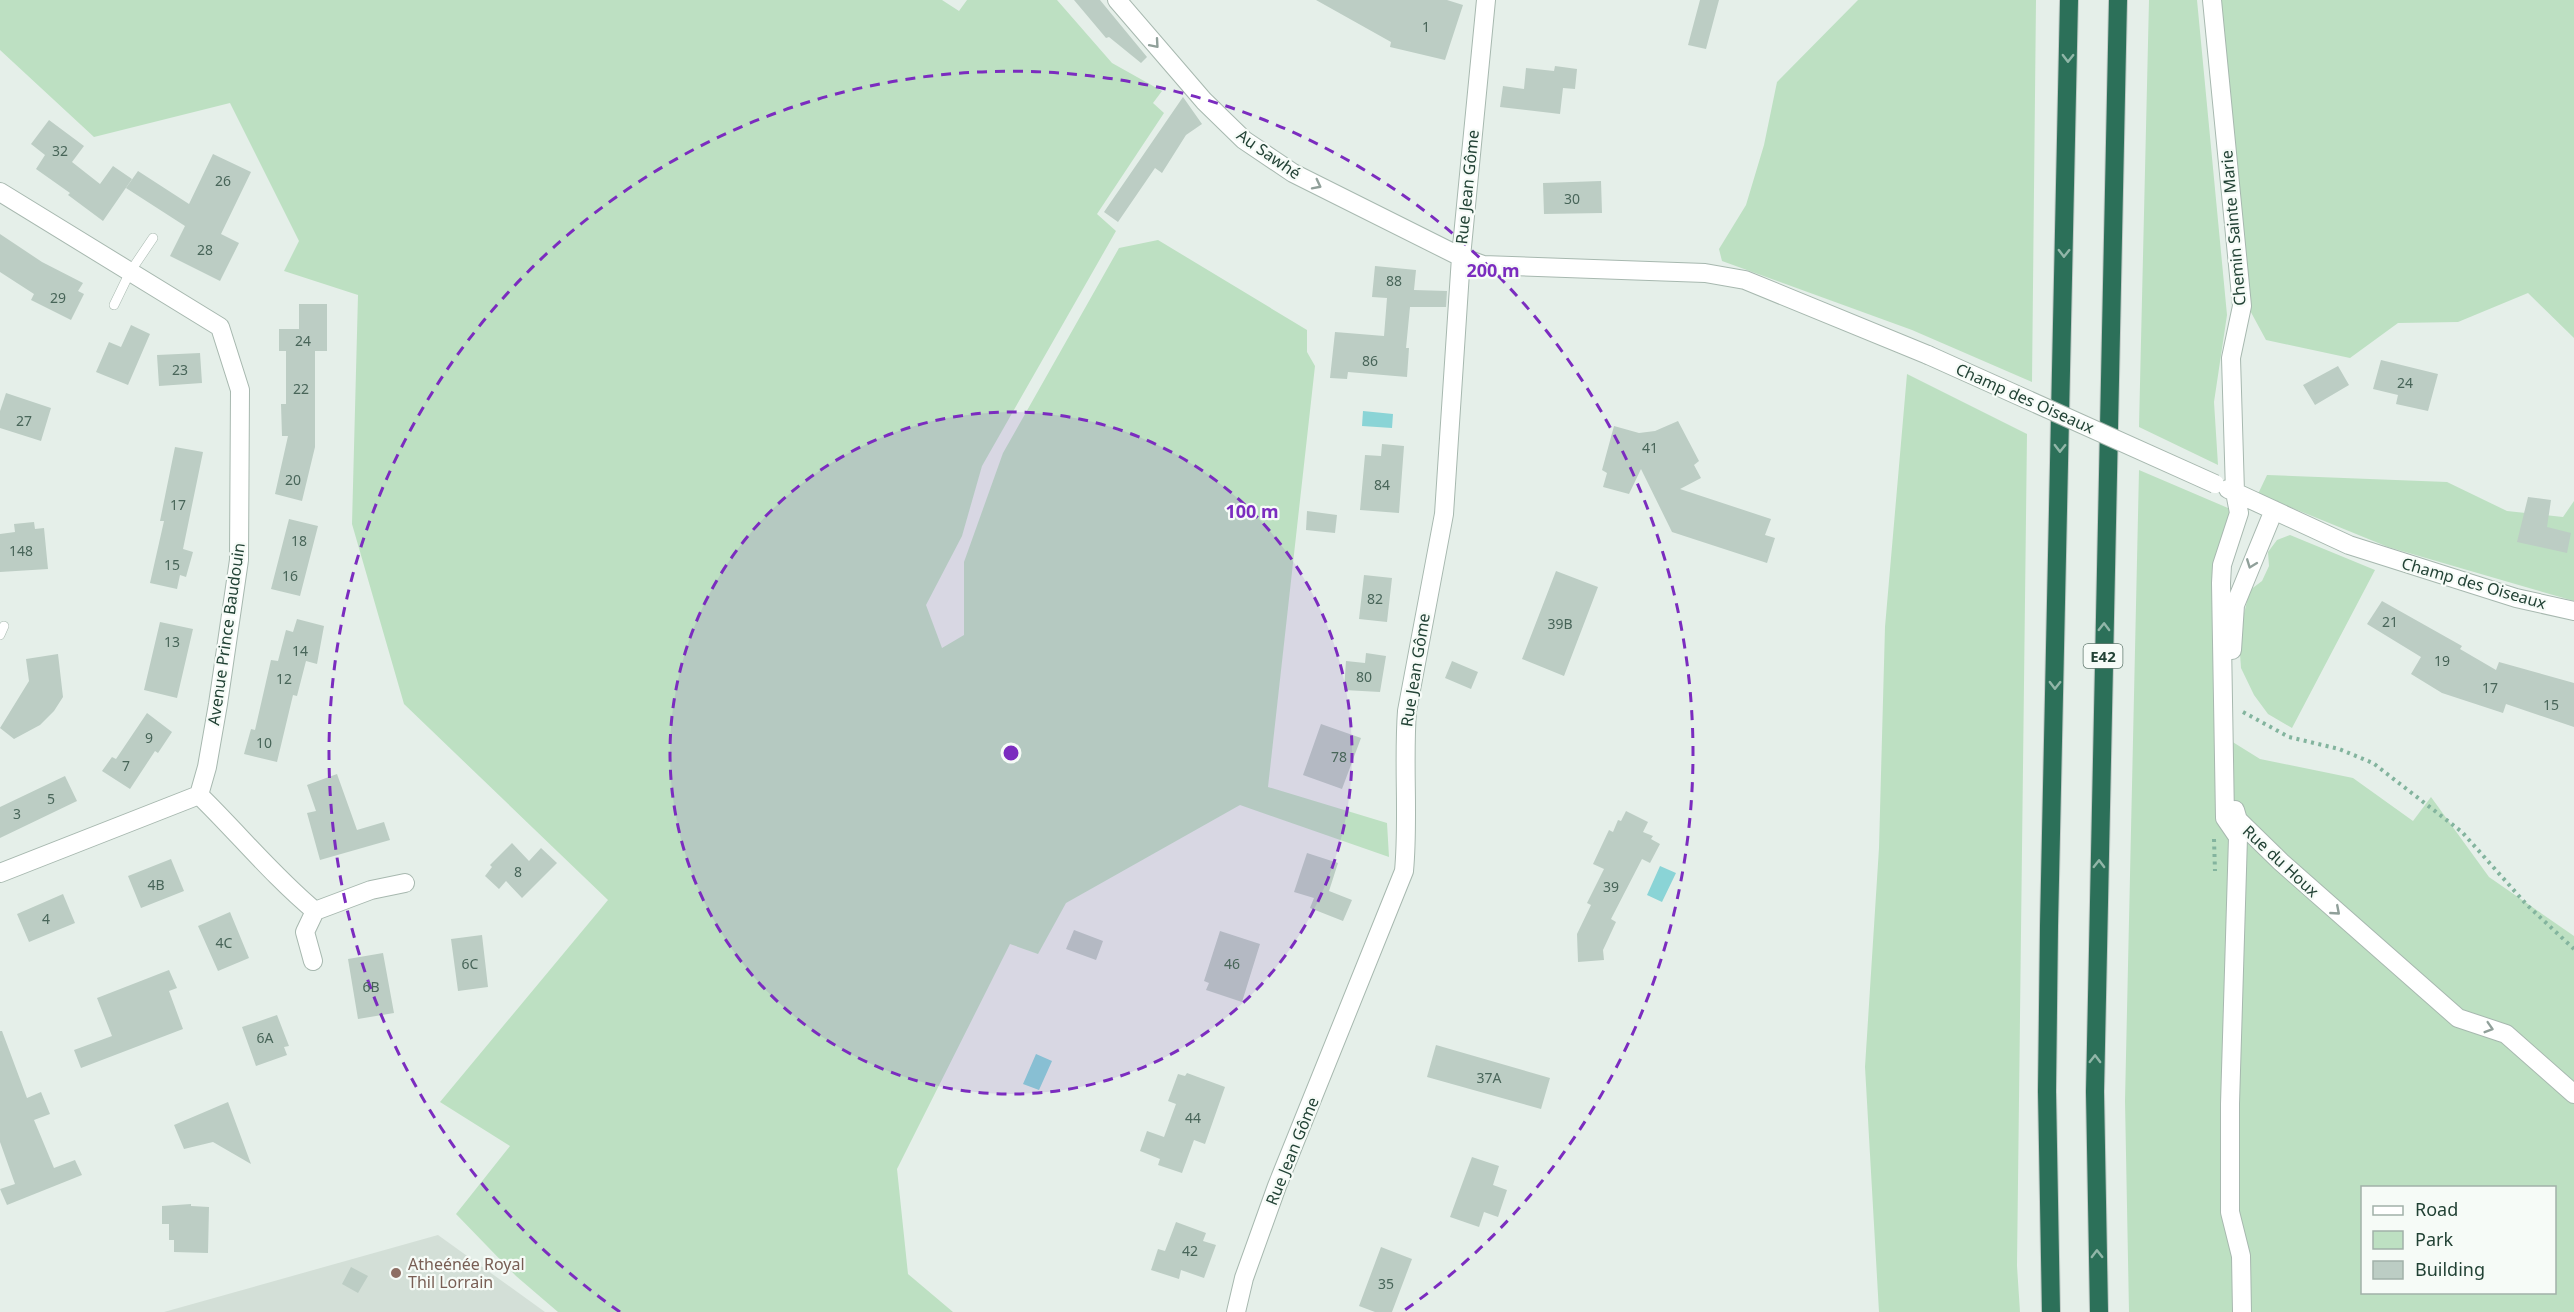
<svg xmlns="http://www.w3.org/2000/svg" width="2574" height="1312" font-family="'Noto Sans',sans-serif">
	<style>
		.built { fill: #d3dfd7 }
		.green { fill: #bde0c2; fill-rule: evenodd }
		.water { fill: #8ad4d6 }
		.building { fill: #bccdc4 }
		.lines { fill: none; stroke-linecap: round; stroke-linejoin: round }
		.lane-casing { stroke: #a7b8af; stroke-width: 10 }
		.street-casing { stroke: #a7b8af; stroke-width: 20 }
		.highway-casing { stroke: #c1cac6; stroke-width: 20 }
		.path { stroke: #83b49e; stroke-width: 4; stroke-dasharray: 3 4.5; stroke-linecap: butt }
		.lane { stroke: #fff; stroke-width: 9 }
		.street { stroke: #fff; stroke-width: 18 }
		.highway { stroke: #2c7059; stroke-width: 18 }
		.street-bridge-casing { stroke: #a7b8af; stroke-width: 20; stroke-linecap: butt }
		.street-bridge { stroke: #fff; stroke-width: 18 }
		.oneway { stroke: #90a09a }
		.oneway2 { stroke: #91b6a8 }
		.ring { fill: none; stroke: #7b2cbf; stroke-width: 3; stroke-dasharray: 10 8 }
		.education-dot { fill: #8d6e63; stroke: #f6fbf7; stroke-width: 2 }
		.labels { text-anchor: middle; dominant-baseline: central; stroke-width: 4.5; stroke-linejoin: round; paint-order: stroke }
		.number-label { font-size: 14px; fill: #486559 }
		.shield { fill: #f6fbf7; stroke: #627a6f; stroke-width: 1.5 }
		.shield-label { font-size: 15px; font-weight: bold; fill: #224235 }
		.street-label { font-size: 16px; fill: #224235; stroke: #f6fbf7 }
		.education-label { font-size: 16px; fill: #785e54; stroke: #f6fbf7; text-anchor: start }
		.centre { fill: #7b2cbf; stroke: #f6fbf7; stroke-width: 3 }
		.ring-label { font-size: 18px; text-anchor: middle; font-weight: bold; fill: #7b2cbf; stroke: #f6fbf7; stroke-width: 4.5; stroke-linejoin: round; paint-order: stroke }
	</style>
	<rect width="100%" height="100%" fill="#e5efe9"/>
	<path class="built" d="M438,1235L545,1312H164Z"/>
	<path class="green" d="M0,0H942L959,11L967,0H1057L1112,63L1162,91L1153,103L1164,113L1097,214L1116,231L982,466L962,536L926,605L942,648L964,635V562L1003,453L1119,248L1158,240L1307,330V352L1315,366L1268,787L1387,823L1389,857L1240,805L1066,903L1038,954L1010,944L897,1169L908,1274L953,1312H558L516,1276L456,1214L510,1146L440,1102L608,900L404,704L352,524L358,295L284,271L299,241L230,103L94,137L0,50Z
		M1858,0H2036L2032,382L1912,330L1722,261L1719,249L1746,205L1764,145L1777,82Z
		M2149,0H2197L2227,315L2214,402L2218,465L2139,427Z
		M2218,0H2574V338L2528,293L2458,322L2398,323L2350,358L2266,340L2240,292Z
		M1907,374L2027,434L2017,1266L2020,1312H1879L1865,1067L1879,848L1885,627Z
		M2139,470L2228,508L2229,511L2234,514L2215,731L2260,759L2353,778L2413,821L2431,797L2489,877L2574,936V1312H2129L2125,1101ZM2362,1188H2554V1292H2362Z
		M2267,475L2447,482L2507,511L2563,517L2574,501V601L2388,547L2258,494Z
		M2290,535L2375,570L2292,728L2268,714L2254,695L2241,668L2239,639L2242,637L2243,617L2250,590L2262,581L2269,566L2268,552L2277,540Z"/>
	<path class="water" d="M1363,411L1393,414L1392,428L1362,426Z
		M1660,866L1676,873L1662,902L1647,895Z
		M1036,1054L1052,1061L1039,1090L1023,1084Z"/>
	<path class="building" d="M1074,0H1100L1147,57L1141,63L1109,37L1106,38Z
		M1316,0H1447L1463,5L1445,60L1390,47L1391,42Z
		M1700,0H1719L1706,49L1688,45Z
		M1555,66L1577,69L1575,89L1563,88L1560,114L1500,107L1503,86L1524,89L1526,68L1554,71Z
		M1183,97L1202,124L1186,135L1162,173L1155,168L1118,222L1104,212Z
		M49,120L84,146L72,162L100,184L113,166L132,179L103,221L68,195L70,193L36,169L45,155L31,144Z
		M213,154L251,172L221,234L239,243L220,281L170,256L185,226L126,188L138,171L189,204Z
		M1601,181L1602,213L1544,214L1543,183Z
		M0,234L42,262L83,283L78,291L84,294L71,320L31,300L34,294L0,272Z
		M1375,266L1416,270L1414,290L1447,291L1446,307H1410L1406,348H1409L1407,377L1348,372L1347,379L1330,378L1335,332L1384,336L1387,298L1372,297Z
		M299,304H327V351H315V447L302,501L275,494L288,436H282L281,404H286V351H279V329H299Z
		M131,325L150,334L128,385L96,372L109,342L121,347Z
		M200,353L202,383L159,386L157,355Z
		M2381,360L2438,374L2428,411L2396,404L2398,395L2373,389Z
		M2338,366L2349,385L2315,405L2303,385Z
		M6,393L51,408L41,441L0,428V411Z
		M1678,421L1699,461L1694,465L1701,478L1680,489L1771,519L1765,535L1775,538L1767,563L1672,532L1641,469L1629,494L1603,487L1607,473L1602,470L1614,426L1639,433L1655,431Z
		M1382,444L1404,446L1399,513L1360,510L1365,455L1381,456Z
		M175,447L203,452L183,549L193,552L186,577L180,575L177,589L150,583L164,521H160Z
		M2528,497L2551,500L2547,527L2571,533L2567,553L2517,542Z
		M1307,511L1337,515L1335,533L1306,530Z
		M289,519L318,526L300,596L271,589Z
		M34,522L35,529L44,528L48,569L0,572V534L15,532L14,524Z
		M1556,571L1598,587L1564,676L1522,659Z
		M1364,575L1392,578L1387,622L1359,619Z
		M2382,601L2462,646L2460,649L2496,670L2499,662L2574,683V727L2506,704L2503,713L2442,693L2411,674L2421,657L2367,624Z
		M297,619L324,626L317,664L306,661L297,696L293,695L277,762L244,754L251,729L255,730L271,660L278,661L286,630L293,632Z
		M160,622L193,629L177,698L144,690Z
		M1366,653L1386,656L1380,692L1344,690L1346,661L1365,663Z
		M58,654L63,697L54,711L40,725L14,739L0,728L29,681L26,659Z
		M1452,661L1478,672L1471,689L1445,678Z
		M147,713L172,732L158,753L155,751L130,789L102,771L112,757L116,759Z
		M1321,724L1361,738L1342,789L1303,775Z
		M337,774L357,830L384,822L390,840L320,860L307,813L316,811L307,785Z
		M65,776L77,801L0,838V807Z
		M1626,811L1648,822L1643,832L1653,836L1651,839L1660,844L1650,863L1642,859L1611,919L1616,922L1603,950L1604,960L1578,962L1577,934L1591,905L1587,903L1604,869L1593,864L1609,830L1613,832L1618,820L1621,821Z
		M512,843L529,861L541,848L557,863L522,898L506,881L499,889L485,876L492,867L490,865Z
		M1307,853L1338,863L1329,891L1352,900L1343,921L1310,908L1314,898L1294,892Z
		M171,859L184,891L141,908L128,876Z
		M63,894L75,923L29,942L17,914Z
		M230,912L249,958L218,971L198,926Z
		M1074,930L1103,941L1096,960L1066,949Z
		M1220,931L1260,944L1242,1002L1206,990L1209,983L1204,981Z
		M482,935L488,987L458,991L451,939Z
		M383,953L394,1013L358,1019L348,959Z
		M169,970L177,988L169,991L183,1029L81,1068L74,1050L112,1036L97,998Z
		M277,1015L289,1046L284,1047L287,1055L256,1066L242,1027Z
		M0,1031H2L27,1098L41,1092L50,1114L34,1120L54,1168L75,1160L82,1175L7,1205L0,1189L15,1184L0,1142Z
		M1436,1045L1550,1078L1541,1109L1427,1077Z
		M1187,1073L1225,1087L1205,1144L1194,1140L1182,1173L1158,1165L1160,1159L1140,1151L1147,1131L1164,1137L1176,1104L1168,1101L1178,1074L1185,1076Z
		M228,1102L251,1164L213,1142L184,1149L174,1125Z
		M1472,1157L1499,1166L1493,1185L1507,1190L1498,1217L1484,1212L1479,1227L1450,1217Z
		M191,1204V1206L209,1207L208,1253L174,1252V1240H169V1224H162V1206Z
		M1176,1222L1206,1233L1203,1241L1216,1245L1204,1278L1181,1270L1179,1279L1151,1270L1158,1249L1165,1251Z
		M1381,1247L1412,1259L1392,1312H1375L1359,1306Z
		M351,1267L368,1276L358,1293L342,1284Z"/>
	<g class="lines">
		<g class="lane-casing">
			<path id="lane" d="M114,305L130,272L153,238
				M0,635L4,626"/>
		</g>
		<g class="street-casing">
			<path id="street" d="M1117,0L1204,101L1244,140L1293,173L1461,257L1483,265L1705,273L1745,280L1928,355
				M2212,0L2242,306L2231,358L2235,492L2239,513L2222,565L2221,583L2225,818L2238,837L2230,1104V1212L2241,1256L2242,1312
				M0,192L220,327L240,390L239,560L218,704L207,767L199,795L0,873
				M2228,489L2349,545L2516,598L2574,611
				M2232,650L2235,605L2274,510
				M199,795C238,833 273,876 315,911L371,890L405,883
				M2235,810L2238,820L2281,862L2458,1018L2506,1034L2574,1094
				M313,961L305,932L315,911
				M1236,1312L1244,1278L1277,1186L1404,871C1409,818 1403,764 1407,711L1444,514L1461,257L1486,0"/>
		</g>
		<g class="highway-casing">
			<path id="highway" d="M2051,1312L2047,1091L2049,926L2069,0
				M2099,1312L2095,1092L2118,0"/>
		</g>
		<path class="path" d="M2243,712L2289,737L2339,749L2373,763L2462,832L2527,905L2574,949
			M2214,839L2215,871"/>
		<use href="#lane" class="lane"/>
		<use href="#street" class="street"/>
		<use href="#highway" class="highway"/>
		<g class="street-bridge-casing">
			<path id="street-bridge" d="M1928,355L2215,484"/>
		</g>
		<use href="#street-bridge" class="street-bridge"/>
	</g>
	<defs><path id="oneway-chevron" d="M-2-3.5L2.5 0L-2 3.5" fill="none" stroke-width="1.6" stroke-linecap="round" stroke-linejoin="round" transform="scale(1.5)"/></defs>
	<g class="oneway">
		<use href="#oneway-chevron" transform="translate(1155 44) rotate(49)"/>
		<use href="#oneway-chevron" transform="translate(1317 185) rotate(27)"/>
		<use href="#oneway-chevron" transform="translate(2251 564) rotate(111)"/>
		<use href="#oneway-chevron" transform="translate(2336 911) rotate(41)"/>
		<use href="#oneway-chevron" transform="translate(2489 1028) rotate(17)"/>
	</g>
	<g class="oneway2">
		<use href="#oneway-chevron" transform="translate(2068 58) rotate(91)"/>
		<use href="#oneway-chevron" transform="translate(2064 253) rotate(91)"/>
		<use href="#oneway-chevron" transform="translate(2060 448) rotate(91)"/>
		<use href="#oneway-chevron" transform="translate(2104 627) rotate(-89)"/>
		<use href="#oneway-chevron" transform="translate(2055 685) rotate(91)"/>
		<use href="#oneway-chevron" transform="translate(2099 864) rotate(-89)"/>
		<use href="#oneway-chevron" transform="translate(2095 1059) rotate(-89)"/>
		<use href="#oneway-chevron" transform="translate(2097 1254) rotate(-91)"/>
	</g>
	<circle cx="1011" cy="753" r="341" fill="#7b2cbf" fill-opacity=".12"/>
	<g class="ring">
		<circle cx="1011" cy="753" r="341"/>
		<path d="M620 1312A682 682 0 1 1 1402 1312"/>
	</g>
	<circle class="education-dot" cx="396" cy="1273" r="6"/>
	<g class="labels">
		<g class="number-label">
			<text x="1426" y="26">1</text>
			<text x="60" y="150">32</text>
			<text x="223" y="180">26</text>
			<text x="1572" y="198">30</text>
			<text x="205" y="249">28</text>
			<text x="1394" y="280">88</text>
			<text x="58" y="297">29</text>
			<text x="303" y="340">24</text>
			<text x="1370" y="360">86</text>
			<text x="180" y="369">23</text>
			<text x="2405" y="382">24</text>
			<text x="301" y="388">22</text>
			<text x="24" y="420">27</text>
			<text x="1650" y="447">41</text>
			<text x="293" y="479">20</text>
			<text x="1382" y="484">84</text>
			<text x="178" y="504">17</text>
			<text x="299" y="540">18</text>
			<text x="21" y="550">148</text>
			<text x="172" y="564">15</text>
			<text x="290" y="575">16</text>
			<text x="1375" y="598">82</text>
			<text x="2390" y="621">21</text>
			<text x="1560" y="623">39B</text>
			<text x="172" y="641">13</text>
			<text x="300" y="650">14</text>
			<text x="2442" y="660">19</text>
			<text x="1364" y="676">80</text>
			<text x="284" y="678">12</text>
			<text x="2490" y="687">17</text>
			<text x="2551" y="704">15</text>
			<text x="149" y="737">9</text>
			<text x="264" y="742">10</text>
			<text x="1339" y="756">78</text>
			<text x="126" y="765">7</text>
			<text x="51" y="798">5</text>
			<text x="17" y="813">3</text>
			<text x="518" y="871">8</text>
			<text x="156" y="884">4B</text>
			<text x="1611" y="886">39</text>
			<text x="46" y="918">4</text>
			<text x="224" y="942">4C</text>
			<text x="470" y="963">6C</text>
			<text x="1232" y="963">46</text>
			<text x="371" y="986">6B</text>
			<text x="265" y="1037">6A</text>
			<text x="1489" y="1077">37A</text>
			<text x="1193" y="1117">44</text>
			<text x="1190" y="1250">42</text>
			<text x="1386" y="1283">35</text>
		</g>
		<rect class="shield" x="2083.5" y="644" width="39" height="24" rx="4.5"/>
		<g class="shield-label">
			<text x="2103" y="656">E42</text>
		</g>
		<g class="street-label">
			<text transform="translate(1269 154) rotate(35)">Au Sawhé</text>
			<text transform="translate(1467 187) rotate(-84)">Rue Jean Gôme</text>
			<text transform="translate(2233 228) rotate(-95)">Chemin Sainte Marie</text>
			<text transform="translate(2025 398) rotate(24)">Champ des Oiseaux</text>
			<text transform="translate(2474 583) rotate(16)">Champ des Oiseaux</text>
			<text transform="translate(226 634) rotate(-82)">Avenue Prince Baudouin</text>
			<text transform="translate(1415 670) rotate(-81)">Rue Jean Gôme</text>
			<text transform="translate(2281 861) rotate(43)">Rue du Houx</text>
			<text transform="translate(1292 1151) rotate(-68)">Rue Jean Gôme</text>
		</g>
		<g class="education-label">
			<text x="408" y="1264">Atheénée Royal<tspan x="408" dy="18">Thil Lorrain</tspan></text>
		</g>
	</g>
	<circle cx="1011" cy="753" r="9" class="centre"/>
	<g class="ring-label">
		<text x="1493" y="277">200 m</text>
		<text x="1252" y="518">100 m</text>
	</g>
	<rect x="2361" y="1186" width="195" height="108" fill="#f6fbf7" stroke="#a1b1a9" stroke-width="1.5"/>
	<rect x="2373" y="1206" width="30" height="9" fill="#ffffff" stroke="#a1b1a9" stroke-width="1.5"/>
	<text x="2415" y="1216" font-size="18" fill="#224235">Road</text>
	<rect x="2373" y="1231" width="30" height="18" fill="#bde0c2" stroke="#a1b1a9" stroke-width="1.5"/>
	<text x="2415" y="1246" font-size="18" fill="#224235">Park</text>
	<rect x="2373" y="1261" width="30" height="18" fill="#bccdc4" stroke="#a1b1a9" stroke-width="1.5"/>
	<text x="2415" y="1276" font-size="18" fill="#224235">Building</text>
</svg>
